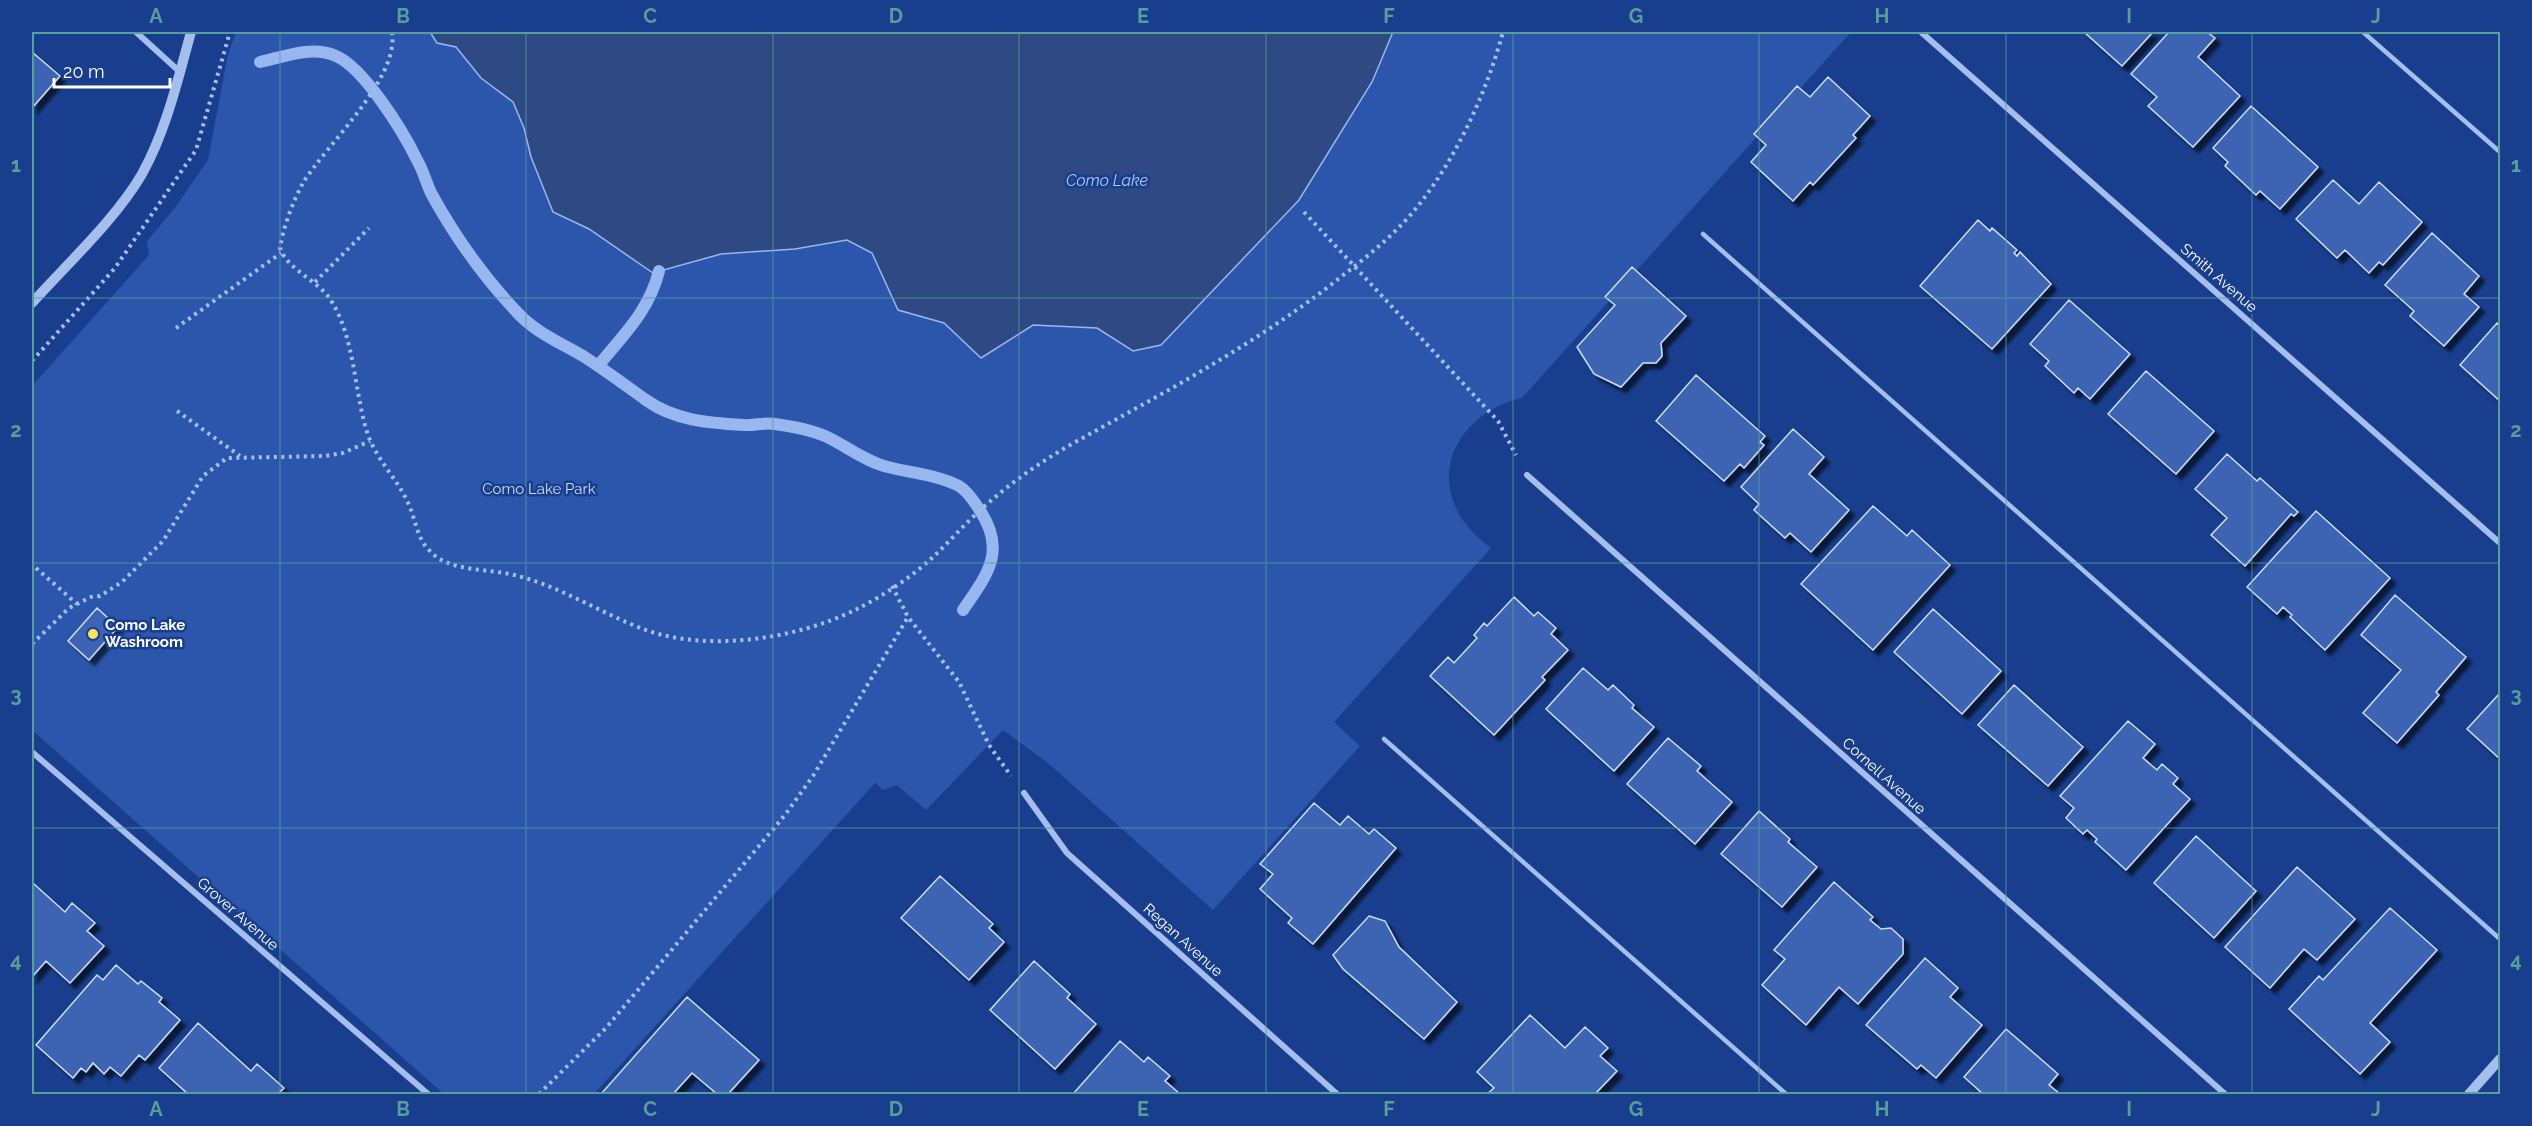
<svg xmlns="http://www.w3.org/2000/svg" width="2532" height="1126" font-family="Raleway,sans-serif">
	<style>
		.green { fill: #2c56ab }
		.water { fill: #2e4984; stroke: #98b7f0; stroke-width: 1.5 }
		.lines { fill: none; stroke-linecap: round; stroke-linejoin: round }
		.stream { stroke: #98b7f0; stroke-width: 12 }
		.building { fill: #3e64b3; stroke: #cbdbfa; stroke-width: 1.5; filter: url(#shadow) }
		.path { stroke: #a5beee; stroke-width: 4; stroke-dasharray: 3 4.5; stroke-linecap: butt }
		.service { stroke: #a5beee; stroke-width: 4.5 }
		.minor { stroke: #a5beee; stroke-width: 6 }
		.tertiary { stroke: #a5beee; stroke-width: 10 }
		.grid { fill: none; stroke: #579f9a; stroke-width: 1.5; stroke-opacity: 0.55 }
		.poi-dot { fill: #ffe462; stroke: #193e8d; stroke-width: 2 }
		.labels { text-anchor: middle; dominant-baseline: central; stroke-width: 5; stroke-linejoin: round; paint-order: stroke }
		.street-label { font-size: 15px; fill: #fff; stroke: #193e8d }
		.park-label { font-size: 15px; fill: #cbdbfa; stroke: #193e8d }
		.poi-label { font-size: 15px; font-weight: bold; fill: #fff; stroke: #193e8d; text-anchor: start }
		.water-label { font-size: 16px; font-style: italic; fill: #b1c8f5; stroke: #193e8d }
		.neatline { fill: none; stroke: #579f9a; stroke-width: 2 }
		.grid-label { font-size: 20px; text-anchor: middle; font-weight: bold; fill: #579f9a }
	</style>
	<defs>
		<filter id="shadow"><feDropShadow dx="5.5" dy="5.5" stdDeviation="1.5" flood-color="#0009"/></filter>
	</defs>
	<rect width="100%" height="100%" fill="#193e8d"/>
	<path class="green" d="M236,32H1851L1522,398C1476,407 1434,453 1454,503C1461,522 1475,536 1491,548L1334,722L1360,746L1213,910L1049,764L1003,730L926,810L897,785L883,790L875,783L594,1094H444L32,730V386L149,255L147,241L174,209L208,160L228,54Z"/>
	<path class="water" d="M430,32H1393L1372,82L1299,200L1161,345L1133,351L1097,328L1033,325L981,358L944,323L898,310L872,253L847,240L795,249L721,254L653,273L589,229L553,212L531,157L524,128L513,102L481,78L456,47L437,43Z"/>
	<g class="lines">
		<path class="stream" d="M260,62C283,57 312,45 336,56C364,68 403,131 417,160C423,170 426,182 431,193C454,235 483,276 515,310C534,332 559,342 583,356C605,370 625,385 646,400C675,421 710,423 744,425C754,426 765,422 775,424C790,426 811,430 825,436C845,445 863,460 884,466C909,473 935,474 959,486C967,491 974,501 979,509C1007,550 988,574 963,610
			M598,366C624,334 649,311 659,271"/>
	</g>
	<path class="building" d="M2084,32H2153L2122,66Z
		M2169,32H2207L2215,38L2198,57L2240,96L2193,147L2148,106L2157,97L2131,74Z
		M32,52L60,76L32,108Z
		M1828,77L1870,116L1853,135L1856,138L1813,185L1810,182L1793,201L1751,162L1766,145L1754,134L1797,86L1810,97Z
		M2251,106L2318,167L2280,209L2260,191L2256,195L2225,166L2228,162L2213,148Z
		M2333,180L2359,204L2379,182L2422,222L2383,265L2379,262L2369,273L2345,250L2337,258L2296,219Z
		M1978,220L1990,231L1992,228L2017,250L2014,253L2017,256L2020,252L2051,284L1992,349L1920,286Z
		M2432,233L2479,276L2464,294L2479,307L2444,346L2410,316L2414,311L2385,285Z
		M1632,267L1686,316L1661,343L1662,356L1656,363H1643L1621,387L1594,374L1577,347L1615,305L1605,297Z
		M2069,300L2130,354L2090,399L2078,388L2074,393L2045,366L2049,361L2030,344Z
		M2497,323L2500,326V401L2460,365Z
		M2146,371L2214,431L2176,474L2108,414Z
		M1696,375L1765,436L1760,442L1764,445L1744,468L1740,464L1724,481L1656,421Z
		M1793,429L1824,457L1809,474L1849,510L1811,552L1790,533L1785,538L1754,510L1759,504L1741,487Z
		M2227,454L2257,481L2260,478L2298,512L2294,516L2291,514L2245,566L2211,535L2227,518L2195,489Z
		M1873,506L1907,536L1912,530L1950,565L1873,650L1801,584Z
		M2316,511L2390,578L2325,650L2290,617L2292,615L2283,607L2277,614L2247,587Z
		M2395,595L2466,657L2436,692L2439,695L2397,743L2363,713L2401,670L2361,635Z
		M1514,597L1534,616L1538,612L1556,628L1551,634L1568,650L1542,677L1545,680L1494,735L1430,676L1448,657L1454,663L1477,638L1474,635L1484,623L1487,626Z
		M97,608L118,627L89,660L68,641Z
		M1933,609L2001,671L1962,714L1894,652Z
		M1583,668L1608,690L1613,685L1634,705L1632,708L1654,727L1614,771L1546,709Z
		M2014,685L2083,747L2048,786L1978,725Z
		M2500,693V759L2467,729Z
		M2128,721L2155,744L2143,758L2157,770L2162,764L2178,778L2173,784L2190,799L2126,870L2095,842L2097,839L2087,830L2083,834L2066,818L2074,808L2060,796Z
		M1668,738L1701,766L1697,771L1732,802L1695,844L1627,784Z
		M1314,803L1340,825L1348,816L1369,834L1374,829L1396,848L1313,944L1288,923L1292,918L1260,889L1273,874L1260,864Z
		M1759,811L1790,839L1788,842L1817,867L1782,907L1721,854Z
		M2196,836L2256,891L2214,938L2154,883Z
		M2297,867L2355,919L2317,960L2304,949L2270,988L2225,947Z
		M940,876L993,924L989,928L1004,942L969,980L901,918Z
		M1834,882L1873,917L1870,920L1881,929L1891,928L1903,939V954L1858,1004L1839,987L1806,1025L1762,985L1785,959L1774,950Z
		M34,884L65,912L72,903L95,923L87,931L104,946L70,983L46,961L32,977V886Z
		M2390,908L2437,950L2370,1023L2390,1042L2360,1074L2289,1009L2319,976L2323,980Z
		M1369,916L1385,921L1399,947L1457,1002L1424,1039L1343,969L1333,955Z
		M1925,958L1958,988L1950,997L1982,1025L1936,1078L1921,1065L1917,1069L1866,1025Z
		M1034,961L1070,994L1067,998L1096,1024L1055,1069L990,1010Z
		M116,965L138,984L141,981L162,998L159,1002L180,1020L145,1060L139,1055L121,1076L110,1067L104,1074L93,1063L86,1072L81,1068L73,1078L36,1045L97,975L103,980Z
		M687,997L759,1060L728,1094H717L692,1073L673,1094H601Z
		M1530,1015L1565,1048L1585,1027L1608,1048L1600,1056L1617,1071L1595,1094H1487L1494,1088L1477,1072Z
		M198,1023L251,1071L257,1064L284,1088L278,1094H188L159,1068Z
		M2006,1029L2058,1074L2049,1085L2060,1094H1983L1964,1077Z
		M1120,1041L1144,1062L1148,1057L1170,1076L1165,1081L1180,1094H1073Z"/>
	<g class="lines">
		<path class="path" d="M392,32C400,78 326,145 303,183C293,201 283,228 280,248C288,271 319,280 332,302C355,340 354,390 367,432C376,460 398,479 409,505C416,521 417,539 430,551C450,573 491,568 518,576C561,587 601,613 643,629C707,653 797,639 857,609C883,596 913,576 934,556C948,543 961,528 976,514C1007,485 1041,461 1079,440C1167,391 1257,343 1337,280C1364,259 1391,238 1413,212C1455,162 1486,94 1503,32
			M1304,212L1498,421L1516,455
			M315,282L369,228
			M176,328L281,253
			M32,361L115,268L196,150L230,32
			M177,411L240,456
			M36,568L77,604
			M892,586L908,617L959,682L989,745L1011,776
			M32,644L69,608L91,597L100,596L122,582L163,541L203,476L227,458L325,456L343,453L370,441
			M539,1094L606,1028L785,815L813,776L908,617"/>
		<path class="service" d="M2363,32L2500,152
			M1703,234L2500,939
			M1384,739L1786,1094"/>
		<path class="minor" d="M136,32L180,72
			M1921,32L2500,543
			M1527,475L2225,1094
			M32,752L428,1094
			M1024,793L1067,853L1337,1094"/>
		<path class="tertiary" d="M32,303C66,265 116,219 142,174C166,131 178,79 191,32
			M2469,1094L2500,1059"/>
	</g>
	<path class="grid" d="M280,32V1094M526,32V1094M773,32V1094M1019,32V1094M1266,32V1094M1513,32V1094M1759,32V1094M2006,32V1094M2252,32V1094M32,298H2500M32,563H2500M32,828H2500"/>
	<circle class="poi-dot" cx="93" cy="634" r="6"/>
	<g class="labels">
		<g class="street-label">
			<text transform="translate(2219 278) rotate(41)">Smith Avenue</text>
			<text transform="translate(1884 776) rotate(42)">Cornell Avenue</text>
			<text transform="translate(238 914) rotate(41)">Grover Avenue</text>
			<text transform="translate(1183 940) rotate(42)">Regan Avenue</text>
		</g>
		<g class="park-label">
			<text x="539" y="489">Como Lake Park</text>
		</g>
		<g class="poi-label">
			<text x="105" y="625">Como Lake<tspan x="105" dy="17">Washroom</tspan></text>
		</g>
		<g class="water-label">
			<text x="1107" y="180">Como Lake</text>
		</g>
	</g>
	<rect width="2532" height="1126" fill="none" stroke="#193e8d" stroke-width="66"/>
	<path d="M54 78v9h116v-9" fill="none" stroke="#ffffff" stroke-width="3"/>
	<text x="63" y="78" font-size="18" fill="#ffffff" stroke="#193e8d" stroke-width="4.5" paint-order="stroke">20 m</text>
	<rect x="33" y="33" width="2466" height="1060" class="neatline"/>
	<g class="grid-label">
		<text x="156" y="23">A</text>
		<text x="403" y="23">B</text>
		<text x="650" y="23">C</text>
		<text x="896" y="23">D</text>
		<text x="1143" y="23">E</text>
		<text x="1389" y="23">F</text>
		<text x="1636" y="23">G</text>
		<text x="1882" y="23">H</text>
		<text x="2129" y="23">I</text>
		<text x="2376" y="23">J</text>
		<text x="16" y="172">1</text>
		<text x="2516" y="172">1</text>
		<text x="16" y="437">2</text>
		<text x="2516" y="437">2</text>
		<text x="16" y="702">3</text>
		<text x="2516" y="702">3</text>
		<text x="16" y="967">4</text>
		<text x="2516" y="967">4</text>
		<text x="156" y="1116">A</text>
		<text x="403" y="1116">B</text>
		<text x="650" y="1116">C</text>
		<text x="896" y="1116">D</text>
		<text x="1143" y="1116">E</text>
		<text x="1389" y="1116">F</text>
		<text x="1636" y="1116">G</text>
		<text x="1882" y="1116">H</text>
		<text x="2129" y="1116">I</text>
		<text x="2376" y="1116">J</text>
	</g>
</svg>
